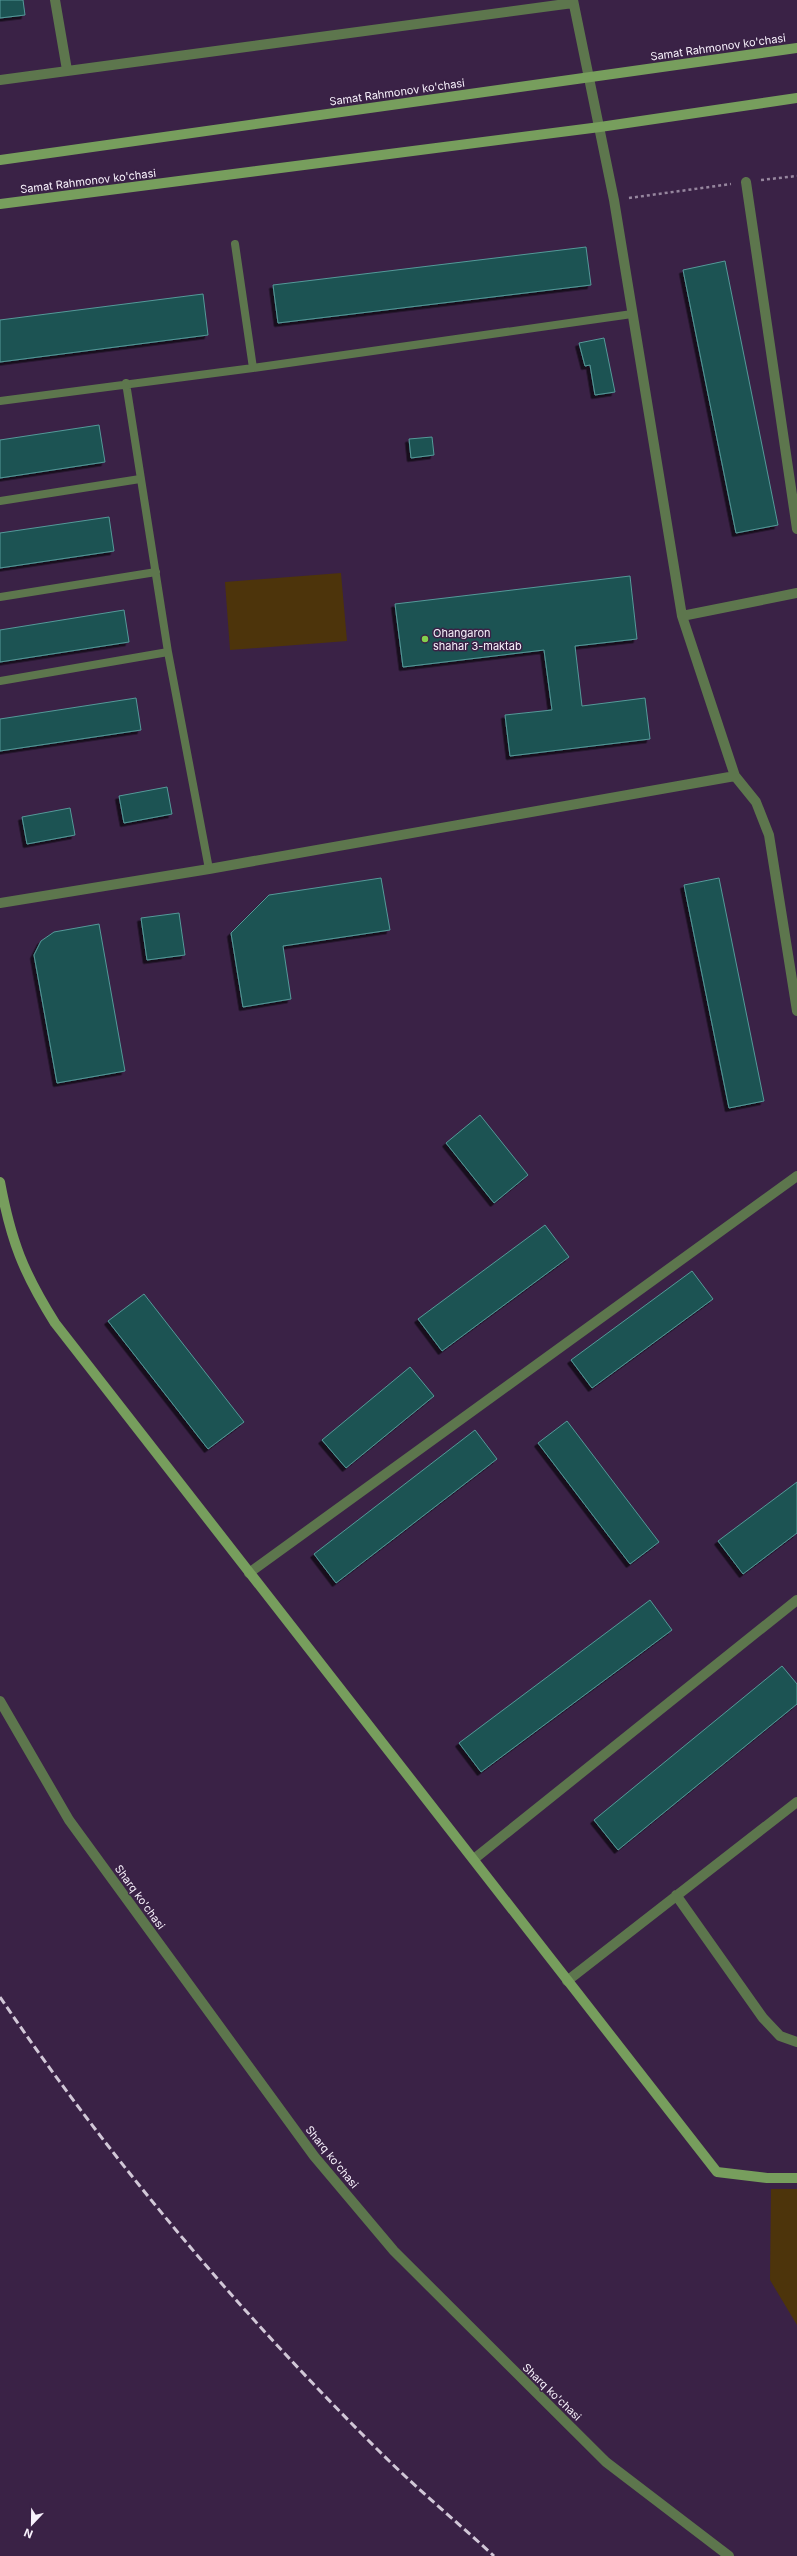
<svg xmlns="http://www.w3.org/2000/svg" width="797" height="2556" font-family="Inter,sans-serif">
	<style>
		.green { fill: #4d340b }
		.building { fill: #1c5353; stroke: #549a99; filter: url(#shadow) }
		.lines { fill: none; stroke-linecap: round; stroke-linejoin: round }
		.path { stroke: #96869e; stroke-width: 2.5; stroke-dasharray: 3 3; stroke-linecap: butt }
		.lane { stroke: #5d764d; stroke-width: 8 }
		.street { stroke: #5d764d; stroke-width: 10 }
		.secondary { stroke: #779e5d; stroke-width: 10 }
		.rail { stroke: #d1c7d7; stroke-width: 3; stroke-dasharray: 8 4; stroke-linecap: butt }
		.poi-dot { fill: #85cf4c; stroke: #3a2246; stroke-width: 1.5 }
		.labels { text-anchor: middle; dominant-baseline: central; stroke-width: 3; stroke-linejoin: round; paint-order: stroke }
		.street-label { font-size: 11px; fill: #f8f2fc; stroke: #3a2246 }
		.poi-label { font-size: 11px; fill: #f8f2fc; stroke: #3a2246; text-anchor: start }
	</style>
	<defs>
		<filter id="shadow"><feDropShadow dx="-3.5" dy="3.5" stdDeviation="0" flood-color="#0009"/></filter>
	</defs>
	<rect width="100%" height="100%" fill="#3a2246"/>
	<path class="green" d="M341,573L347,641L230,650L225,582Z
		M771,2189H797V2325L770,2280Z"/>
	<path class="building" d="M0,0H23L25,15L0,18Z
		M586,247L591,285L278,323L273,285Z
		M725,261L778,525L736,533L683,270Z
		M203,294L208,335L0,362V320Z
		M604,338L615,392L595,395L590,365L585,366L579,343Z
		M99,425L105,462L0,478V440Z
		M432,437L434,455L411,458L409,439Z
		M109,517L114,551L0,568V533Z
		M630,576L637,639L575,646L582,706L645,698L650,739L510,756L505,715L552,710L544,650L403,667L395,604Z
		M124,610L129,642L0,662V630Z
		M136,698L141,730L0,751V719Z
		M167,787L172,814L124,823L119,796Z
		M70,808L75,835L27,844L22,817Z
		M381,878L390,930L283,946L291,999L243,1007L231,933L269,895Z
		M719,878L764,1101L729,1108L684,885Z
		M179,913L185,955L147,960L141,918Z
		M99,924L125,1071L57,1083L34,955L41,941L54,932Z
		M480,1115L528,1175L494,1203L446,1143Z
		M545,1225L569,1257L442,1351L418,1319Z
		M692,1271L713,1299L592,1388L571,1360Z
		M144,1294L244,1422L208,1449L108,1321Z
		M410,1367L434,1396L346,1468L322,1440Z
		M567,1421L659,1542L630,1564L538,1443Z
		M475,1430L497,1459L336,1583L314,1554Z
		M797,1482V1533L743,1574L718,1541Z
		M650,1600L672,1630L481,1772L459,1743Z
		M782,1666L797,1684V1704L618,1850L594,1820Z"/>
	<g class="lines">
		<path class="path" d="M761,180L797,176
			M629,198L731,184"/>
		<path class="lane" d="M235,244L253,368
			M126,383L168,652L209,869
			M0,401L253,368L632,314
			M0,501L140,479
			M0,597L156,572
			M0,681L168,652"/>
		<path class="street" d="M55,0L67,70
			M573,0L614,200L682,616L735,776L756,802L769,835L797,1011
			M0,80L573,3
			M746,182L797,529
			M682,616L797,593
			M0,903L209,869L735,776
			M249,1573L797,1176
			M0,1701L69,1820L314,2156L394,2251L606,2462L729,2556
			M474,1859L797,1600
			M676,1895L763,2018L780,2036L797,2042
			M567,1981L797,1802"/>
		<path class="secondary" d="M0,160L797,48
			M0,204L600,127L797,98
			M0,1182C11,1241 23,1272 55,1323L717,2172L767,2178H797"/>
		<path class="rail" d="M0,1997C111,2161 240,2313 380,2452C416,2488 456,2521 494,2556"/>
	</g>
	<circle class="poi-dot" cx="425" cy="639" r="4"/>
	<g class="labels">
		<g class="street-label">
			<text transform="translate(718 47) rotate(-8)">Samat Rahmonov ko'chasi</text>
			<text transform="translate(397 92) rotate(-8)">Samat Rahmonov ko'chasi</text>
			<text transform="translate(88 181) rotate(-7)">Samat Rahmonov ko'chasi</text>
			<text transform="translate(140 1897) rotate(54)">Sharq ko'chasi</text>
			<text transform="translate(332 2157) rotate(51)">Sharq ko'chasi</text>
			<text transform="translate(552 2392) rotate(44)">Sharq ko'chasi</text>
		</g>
		<g class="poi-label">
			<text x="433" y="633">Ohangaron<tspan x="433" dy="13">shahar 3-maktab</tspan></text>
		</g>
	</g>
	<g transform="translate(32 2524) rotate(202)" stroke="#3a2246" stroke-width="3" paint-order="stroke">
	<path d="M0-3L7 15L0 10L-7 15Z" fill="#f8f2fc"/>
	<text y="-6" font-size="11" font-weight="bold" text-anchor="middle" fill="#f8f2fc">N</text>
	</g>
</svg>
